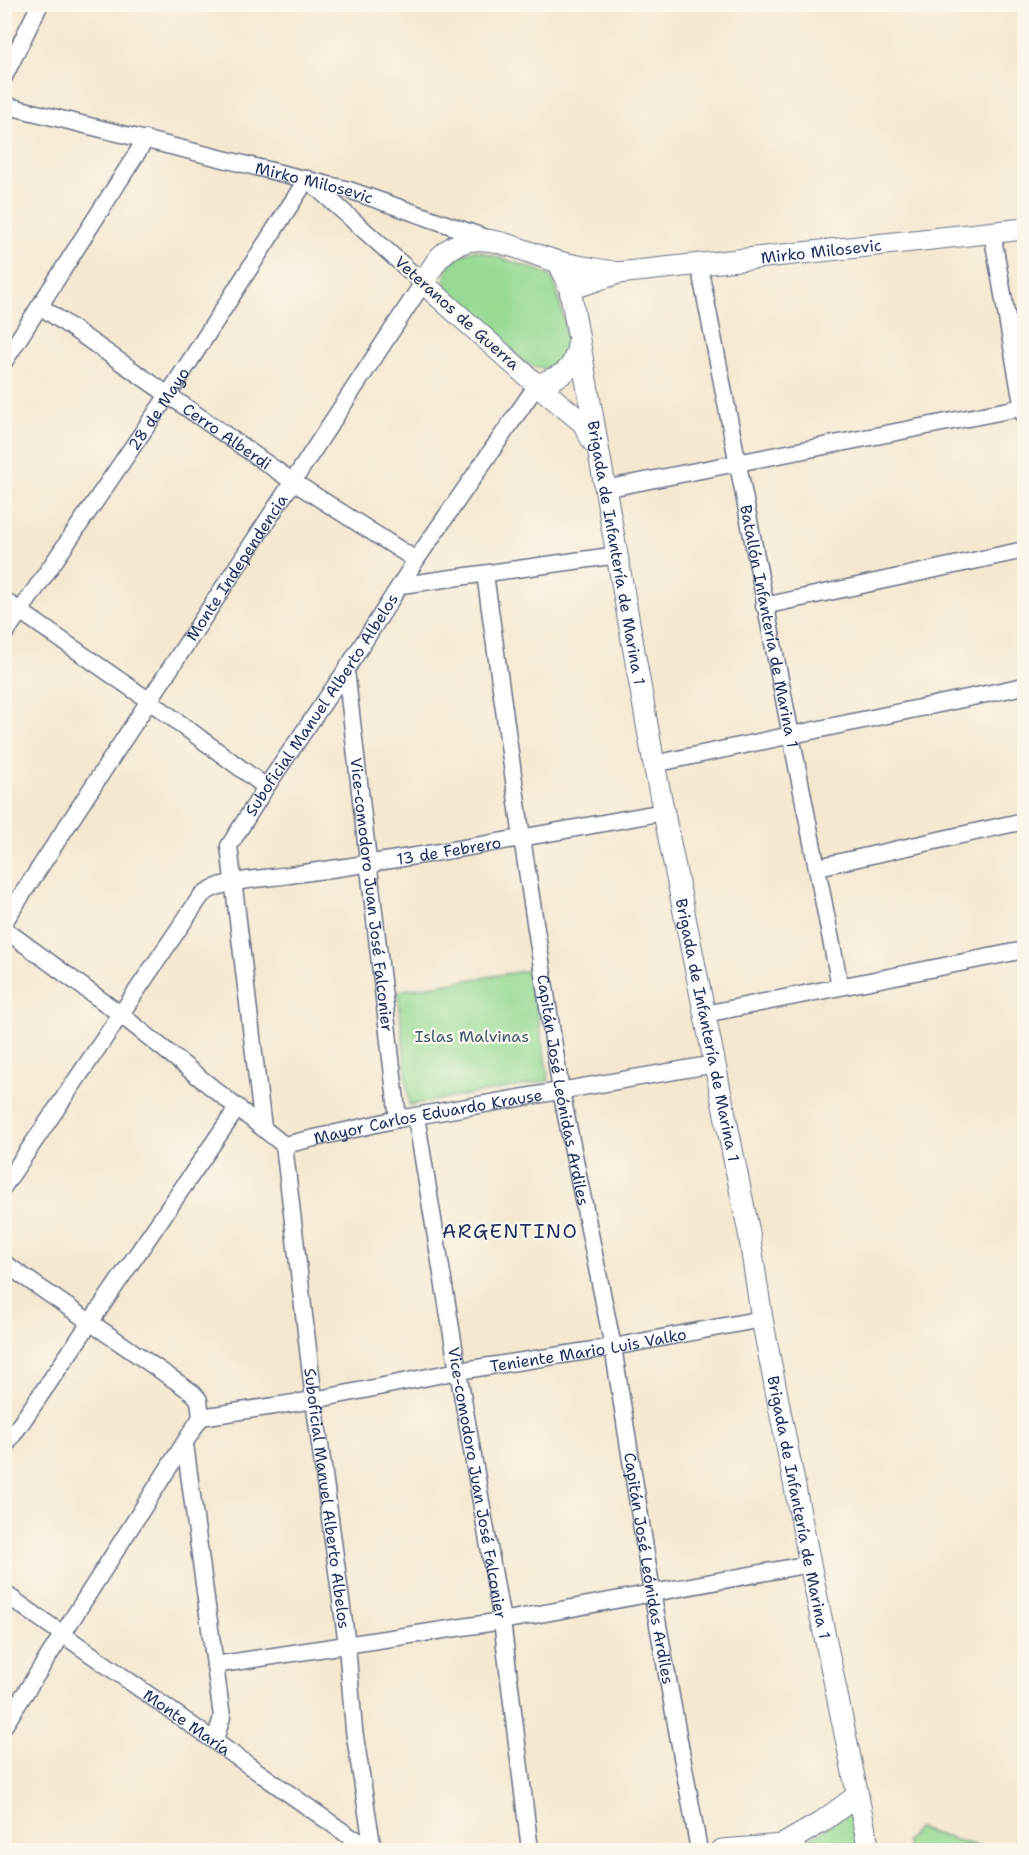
<svg xmlns="http://www.w3.org/2000/svg" width="1029" height="1855" font-family="'Shantell Sans',sans-serif">
	<style>
		.green { fill: #96da93; stroke: #588478; stroke-width: 1.5 }
		.lines { fill: none; stroke-linecap: round; stroke-linejoin: round }
		.minor-casing { stroke: #677086; stroke-width: 19 }
		.tertiary-casing { stroke: #677086; stroke-width: 23 }
		.minor { stroke: #fff; stroke-width: 16 }
		.tertiary { stroke: #fff; stroke-width: 21 }
		.labels { text-anchor: middle; dominant-baseline: central; stroke-width: 4.5; stroke-linejoin: round; paint-order: stroke }
		.street-label { font-size: 16px; fill: #1b2f5e; stroke: #fbf7ec }
		.park-label { font-size: 16px; fill: #3a5a6b; stroke: #fbf7ec }
		.quarter-label { font-size: 20px; letter-spacing: 1.5px; fill: #1b2f5e; stroke: #fbf7ec }
	</style>
	<rect width="100%" height="100%" fill="#fbf7ec"/>
	<filter id="ink" filterUnits="userSpaceOnUse"><feTurbulence type="fractalNoise" baseFrequency=".0167" numOctaves="2"/><feDisplacementMap in="SourceGraphic" scale="12" xChannelSelector="R" yChannelSelector="G"/><feConvolveMatrix kernelMatrix="1 2 1 2 8 2 1 2 1" color-interpolation-filters="sRGB"/></filter>
	<filter id="wash" filterUnits="userSpaceOnUse"><feTurbulence type="fractalNoise" baseFrequency=".008" numOctaves="4" result="noise"/><feDisplacementMap in="SourceGraphic" scale="24" xChannelSelector="R" yChannelSelector="G"/><feGaussianBlur stdDeviation="1.35" result="paint"/><feColorMatrix in="noise" values="0 0 0 0 0 0 0 0 0 0 0 0 0 0 0 0 0 1.4 0 .05"/><feComposite in="paint" operator="in"/></filter>
	<g filter="url(#wash)">
		<rect width="100%" height="100%" fill="#f4e8d0"/>
		<path class="green" d="M475,250L538,270L547,274L554,281C558,290 559,300 561,309C565,328 575,353 554,365C544,371 536,368 527,364L447,291C440,268 455,255 475,250Z
			M530,970L549,1081L409,1105L398,991Z
			M851,1811L853,1830L859,1844L858,1850H823L802,1844Z
			M917,1828L925,1831L990,1850H909L906,1842Z"/>
	</g>
	<g filter="url(#ink)">
		<g class="lines">
			<g class="minor-casing">
				<g id="minor">
					<path d="M4,77L40,4"/>
					<path id="s1" d="M4,105L349,190L486,238"/>
					<path d="M992,232L1024,415"/>
					<path id="s2" d="M699,265L840,986"/>
					<path id="s3" d="M40,306L292,481L416,560"/>
					<path d="M4,362L146,139"/>
					<path d="M604,489L1024,407"/>
					<path id="s4" d="M485,574L522,838L561,1091L613,1347L652,1592L699,1850"/>
					<path d="M402,585L618,555"/>
					<path d="M4,600L151,702L266,787"/>
					<path d="M764,606L1024,550"/>
					<path id="s5" d="M4,635L168,395L307,179"/>
					<path id="s6" d="M346,670L398,1119"/>
					<path d="M654,764L1024,686"/>
					<path d="M818,867L1024,821"/>
					<path id="s7" d="M4,922C145,710 282,495 423,283L307,179"/>
					<path d="M4,929L120,1014L284,1145"/>
					<path d="M705,1014L1024,950"/>
					<path id="s8" d="M416,1116L458,1371L502,1621L530,1850"/>
					<path id="s9" d="M263,1128L229,846L266,787L346,670L416,560L537,385"/>
					<path id="s10" d="M284,1145L314,1400L347,1645L354,1730L372,1844L371,1850"/>
					<path id="s11" d="M284,1145L398,1119L715,1064"/>
					<path id="s12" d="M4,1186L201,896C219,879 265,879 289,875C415,858 539,835 664,812"/>
					<path d="M4,1263L193,1393L199,1400L201,1417"/>
					<path id="s13" d="M201,1417L314,1400L458,1371L613,1347L762,1319"/>
					<path d="M185,1444L222,1717L215,1740"/>
					<path d="M4,1448L238,1107"/>
					<path id="s14" d="M4,1593L352,1838L372,1844"/>
					<path d="M215,1665L502,1621L810,1564"/>
					<path d="M4,1726L201,1417"/>
				</g>
			</g>
			<g class="tertiary-casing">
				<g id="tertiary">
					<path id="s15" d="M559,263L570,289L654,764L749,1233L762,1319L810,1564L869,1850"/>
					<path id="s16" d="M570,289L618,273L1024,229"/>
					<path d="M537,385C560,376 574,373 578,345"/>
					<path d="M593,442L583,423L537,385L423,283C429,274 434,263 441,256C476,221 520,252 559,262C578,267 599,269 618,273"/>
					<path d="M782,1845L820,1823L858,1795"/>
					<path d="M722,1850L782,1845L796,1850"/>
				</g>
			</g>
			<use href="#minor" class="minor"/>
			<use href="#tertiary" class="tertiary"/>
		</g>
	</g>
	<g class="labels">
		<g class="street-label">
			<text stroke="none"><textPath href="#s1" startOffset="320">Mirko Milosevic</textPath></text>
			<text stroke="none"><textPath href="#s16" startOffset="255">Mirko Milosevic</textPath></text>
			<text transform="translate(457 313) rotate(42)">Veteranos de Guerra</text>
			<text stroke="none"><textPath href="#s5" startOffset="274">28 de Mayo</textPath></text>
			<text stroke="none"><textPath href="#s3" startOffset="228">Cerro Alberdi</textPath></text>
			<text stroke="none"><textPath href="#s15" startOffset="296">Brigada de Infantería de Marina 1</textPath></text>
			<text stroke="none"><textPath href="#s7" startOffset="424">Monte Independencia</textPath></text>
			<text stroke="none"><textPath href="#s2" startOffset="368">Batallón Infantería de Marina 1</textPath></text>
			<text stroke="none"><textPath href="#s9" startOffset="453">Suboficial Manuel Alberto Albelos</textPath></text>
			<text stroke="none"><textPath href="#s12" startOffset="604">13 de Febrero</textPath></text>
			<text stroke="none"><textPath href="#s6" startOffset="226">Vice-comodoro Juan José Falconier</textPath></text>
			<text stroke="none"><textPath href="#s15" startOffset="782">Brigada de Infantería de Marina 1</textPath></text>
			<text stroke="none"><textPath href="#s4" startOffset="522">Capitán José Leónidas Ardiles</textPath></text>
			<text stroke="none"><textPath href="#s11" startOffset="147">Mayor Carlos Eduardo Krause</textPath></text>
			<text stroke="none"><textPath href="#s13" startOffset="393">Teniente Mario Luis Valko</textPath></text>
			<text stroke="none"><textPath href="#s8" startOffset="372">Vice-comodoro Juan José Falconier</textPath></text>
			<text stroke="none"><textPath href="#s10" startOffset="356">Suboficial Manuel Alberto Albelos</textPath></text>
			<text stroke="none"><textPath href="#s15" startOffset="1268">Brigada de Infantería de Marina 1</textPath></text>
			<text stroke="none"><textPath href="#s4" startOffset="1008">Capitán José Leónidas Ardiles</textPath></text>
			<text stroke="none"><textPath href="#s14" startOffset="224">Monte María</textPath></text>
		</g>
		<g class="park-label">
			<text x="472" y="1036">Islas Malvinas</text>
		</g>
		<g class="quarter-label">
			<text x="510" y="1231">ARGENTINO</text>
		</g>
	</g>
	<rect width="1029" height="1855" fill="none" stroke="#fbf7ec" stroke-width="24"/>
</svg>
